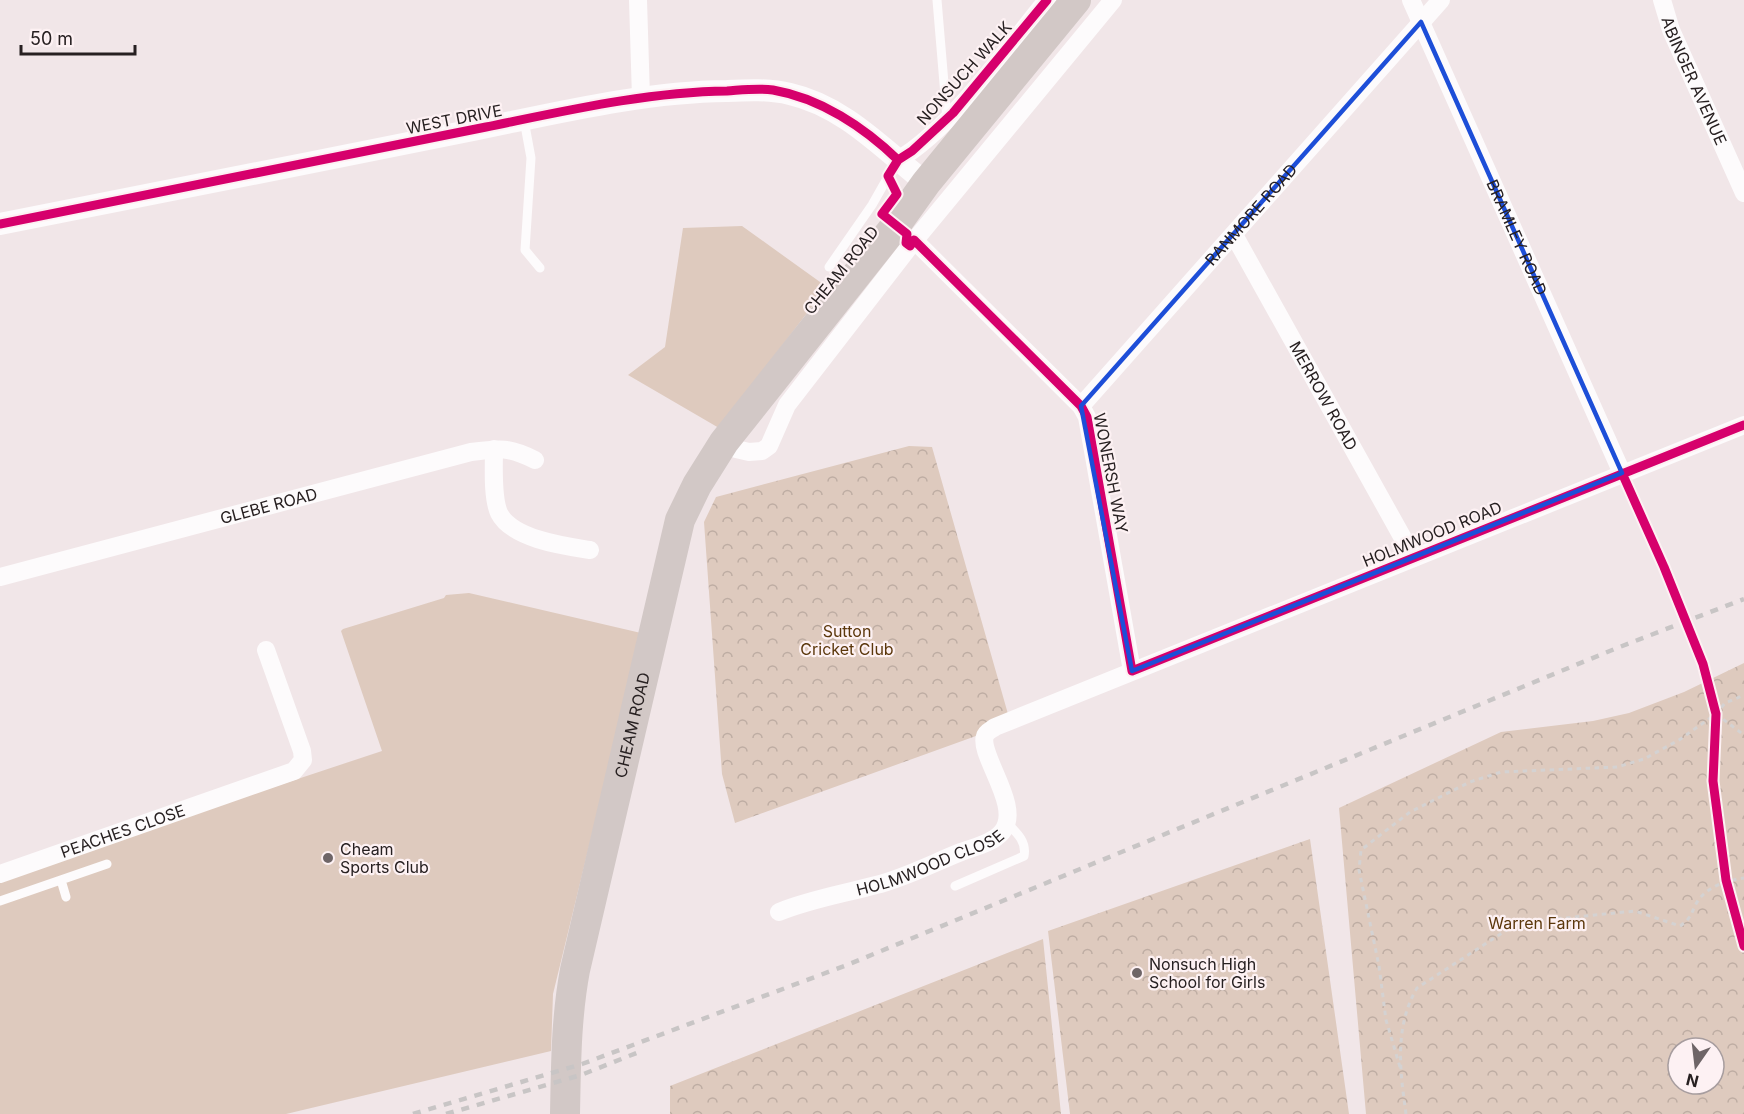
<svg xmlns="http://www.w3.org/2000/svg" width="1744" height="1114" font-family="Inter,sans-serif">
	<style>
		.grass { fill: #decabe }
		.park { fill: url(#park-crowns); fill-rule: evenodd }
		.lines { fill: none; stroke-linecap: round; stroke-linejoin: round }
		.path { stroke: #d4d2d2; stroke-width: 3; stroke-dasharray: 4.5 4.5; stroke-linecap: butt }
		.service { stroke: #fdfbfc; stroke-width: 9 }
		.minor { stroke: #fdfbfc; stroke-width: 18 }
		.tertiary { stroke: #fdfbfc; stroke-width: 22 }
		.trunk { stroke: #d2c8c6; stroke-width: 30 }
		.rail { stroke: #c8c5c5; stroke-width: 4.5; stroke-dasharray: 8 8; stroke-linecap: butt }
		.cycleway-casing { stroke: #fdf1f3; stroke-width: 13 }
		.cycleway { stroke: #d6006c; stroke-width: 9 }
		.marked { fill: none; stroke: #1d4ed8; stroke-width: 4.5; stroke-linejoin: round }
		.poi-dot { fill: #6e6567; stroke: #fdf1f3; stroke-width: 2 }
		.labels { text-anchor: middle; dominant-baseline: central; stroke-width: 4.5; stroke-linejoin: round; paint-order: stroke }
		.street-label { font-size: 16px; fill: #272021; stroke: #fdf1f3 }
		.park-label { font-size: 16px; fill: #5b370b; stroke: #fdf1f3 }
		.poi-label { font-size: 16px; fill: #272021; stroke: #fdf1f3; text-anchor: start }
	</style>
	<defs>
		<pattern id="park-crowns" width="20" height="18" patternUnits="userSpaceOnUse" patternTransform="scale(1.5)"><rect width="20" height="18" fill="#decabe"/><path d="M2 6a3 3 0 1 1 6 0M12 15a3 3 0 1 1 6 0" fill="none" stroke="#beada3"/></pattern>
	</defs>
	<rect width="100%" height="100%" fill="#f1e6e8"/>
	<path class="grass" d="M742,226L827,287L719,428L628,375L665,347L683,228Z
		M469,593L641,633L553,994L551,1051L286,1114H0V882L234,800L382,751L341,631L343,629L444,598L446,595Z"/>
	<path class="park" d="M909,446L932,447L1010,721L987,732L735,823L722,774L704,522L716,497Z
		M1744,663V1114H1366L1339,808L1501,732L1593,721L1629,713L1684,692ZM1678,1048H1714V1084H1678Z
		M1310,839L1349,1114H1070L1048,931Z
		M1043,939L1061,1114H670V1086Z"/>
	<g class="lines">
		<path class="path" d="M1716,714L1744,735
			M1400,1067L1386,1020L1379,966L1359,870L1361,850L1410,812L1470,782L1501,772L1617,767L1644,759L1679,740L1716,714L1725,703L1744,695
			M1406,1114C1400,1071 1394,1027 1417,988L1513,926L1535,921L1635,911L1680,926C1694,917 1691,909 1700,898C1711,885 1728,880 1744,878"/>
		<path class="service" d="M937,0L947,119
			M524,120L531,158L525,250L540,268
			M829,267L872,205L897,161
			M1622,473L1664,567
			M61,880L66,897
			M955,886L1024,856C1027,841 1016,832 1007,823
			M0,901L107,864"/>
		<g class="minor">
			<path d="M638,0L641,98"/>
			<path id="s1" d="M1411,0L1622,473"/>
			<path id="s2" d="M1662,0L1671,30L1744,193"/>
			<path d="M898,160C953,127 1006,50 1047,0"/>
			<path id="s3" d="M1234,235L1414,558"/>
			<path d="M914,240L1081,406L1087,417L1132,671"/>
			<path id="s4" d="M1081,406L1441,0"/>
			<path d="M724,442L736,449L749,452L762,451L769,446L787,405L910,246L1113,0"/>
			<path d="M494,449C494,467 492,497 499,513C512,539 564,546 590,550"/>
			<path id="s5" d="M0,577L471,452C500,448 509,447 535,460"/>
			<path id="s6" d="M0,874L294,771L303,760L302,751L266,650"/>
			<path id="s7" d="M779,912C811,899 843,894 876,885C905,878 933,863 961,852C974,847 993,843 1002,832C1023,807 978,755 985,736C986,732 991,730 995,727L1744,425"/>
		</g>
		<path class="tertiary" d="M0,224C156,194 312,162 468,131C553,114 640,92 727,91C748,90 769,89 790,94C844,106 884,150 926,183"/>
		<path class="trunk" id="s8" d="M565,1114C566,1065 566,1018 575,970L680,520L697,485L724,442L896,225L926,183L1076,0"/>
		<path class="rail" d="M413,1114L582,1064L847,965L1617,648L1744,599
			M446,1114L581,1075L639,1052"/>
		<g class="cycleway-casing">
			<path id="cycleway" d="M1047,0L953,113L912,151L898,160L888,176L897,194L882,214L907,234L906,243L910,246L914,240L1081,406L1087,417L1132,671L1744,425
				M0,224C162,193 324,160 486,127C565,111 646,92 727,91C742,90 758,88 773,90C820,98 864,127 898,160
				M1622,473L1664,567L1703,664L1716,714L1713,781L1726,880L1744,946"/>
		</g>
		<use href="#cycleway" class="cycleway"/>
	</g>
	<path class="marked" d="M1421,22L1622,473L1132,671L1081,406Z"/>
	<g class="poi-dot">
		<circle cx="328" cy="858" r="6"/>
		<circle cx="1137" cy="973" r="6"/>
	</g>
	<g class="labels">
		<g class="street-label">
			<text transform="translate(964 73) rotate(-48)">NONSUCH WALK</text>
			<text stroke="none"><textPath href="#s2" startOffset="87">ABINGER AVENUE</textPath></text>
			<text transform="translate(454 119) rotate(-11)">WEST DRIVE</text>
			<text stroke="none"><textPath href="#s4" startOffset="256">RANMORE ROAD</textPath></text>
			<text stroke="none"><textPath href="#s1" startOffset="260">BRAMLEY ROAD</textPath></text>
			<text transform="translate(841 270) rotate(-51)">CHEAM ROAD</text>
			<text stroke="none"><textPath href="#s3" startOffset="184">MERROW ROAD</textPath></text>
			<text transform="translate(1111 473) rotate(79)">WONERSH WAY</text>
			<text stroke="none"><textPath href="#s5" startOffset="278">GLEBE ROAD</textPath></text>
			<text transform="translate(1432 534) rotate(-22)">HOLMWOOD ROAD</text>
			<text stroke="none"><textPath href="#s8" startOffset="396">CHEAM ROAD</textPath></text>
			<text stroke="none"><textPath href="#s6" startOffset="130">PEACHES CLOSE</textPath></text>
			<text stroke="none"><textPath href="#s7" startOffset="159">HOLMWOOD CLOSE</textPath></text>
		</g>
		<g class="park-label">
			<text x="847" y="631">Sutton<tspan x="847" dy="18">Cricket Club</tspan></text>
			<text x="1537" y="923">Warren Farm</text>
		</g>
		<g class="poi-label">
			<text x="340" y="849">Cheam<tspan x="340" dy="18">Sports Club</tspan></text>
			<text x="1149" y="964">Nonsuch High<tspan x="1149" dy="18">School for Girls</tspan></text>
		</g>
	</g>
	<g transform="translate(1696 1066) rotate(194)"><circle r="28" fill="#fdf1f3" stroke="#a79d9f" stroke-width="1.5"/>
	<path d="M0-4.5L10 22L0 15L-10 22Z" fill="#6e6567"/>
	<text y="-9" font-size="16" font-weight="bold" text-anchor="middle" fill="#272021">N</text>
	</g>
	<path d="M21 45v9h114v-9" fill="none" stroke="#272021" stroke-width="3"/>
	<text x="30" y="45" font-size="18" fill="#272021" stroke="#fdf1f3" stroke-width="4.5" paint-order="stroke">50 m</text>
</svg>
